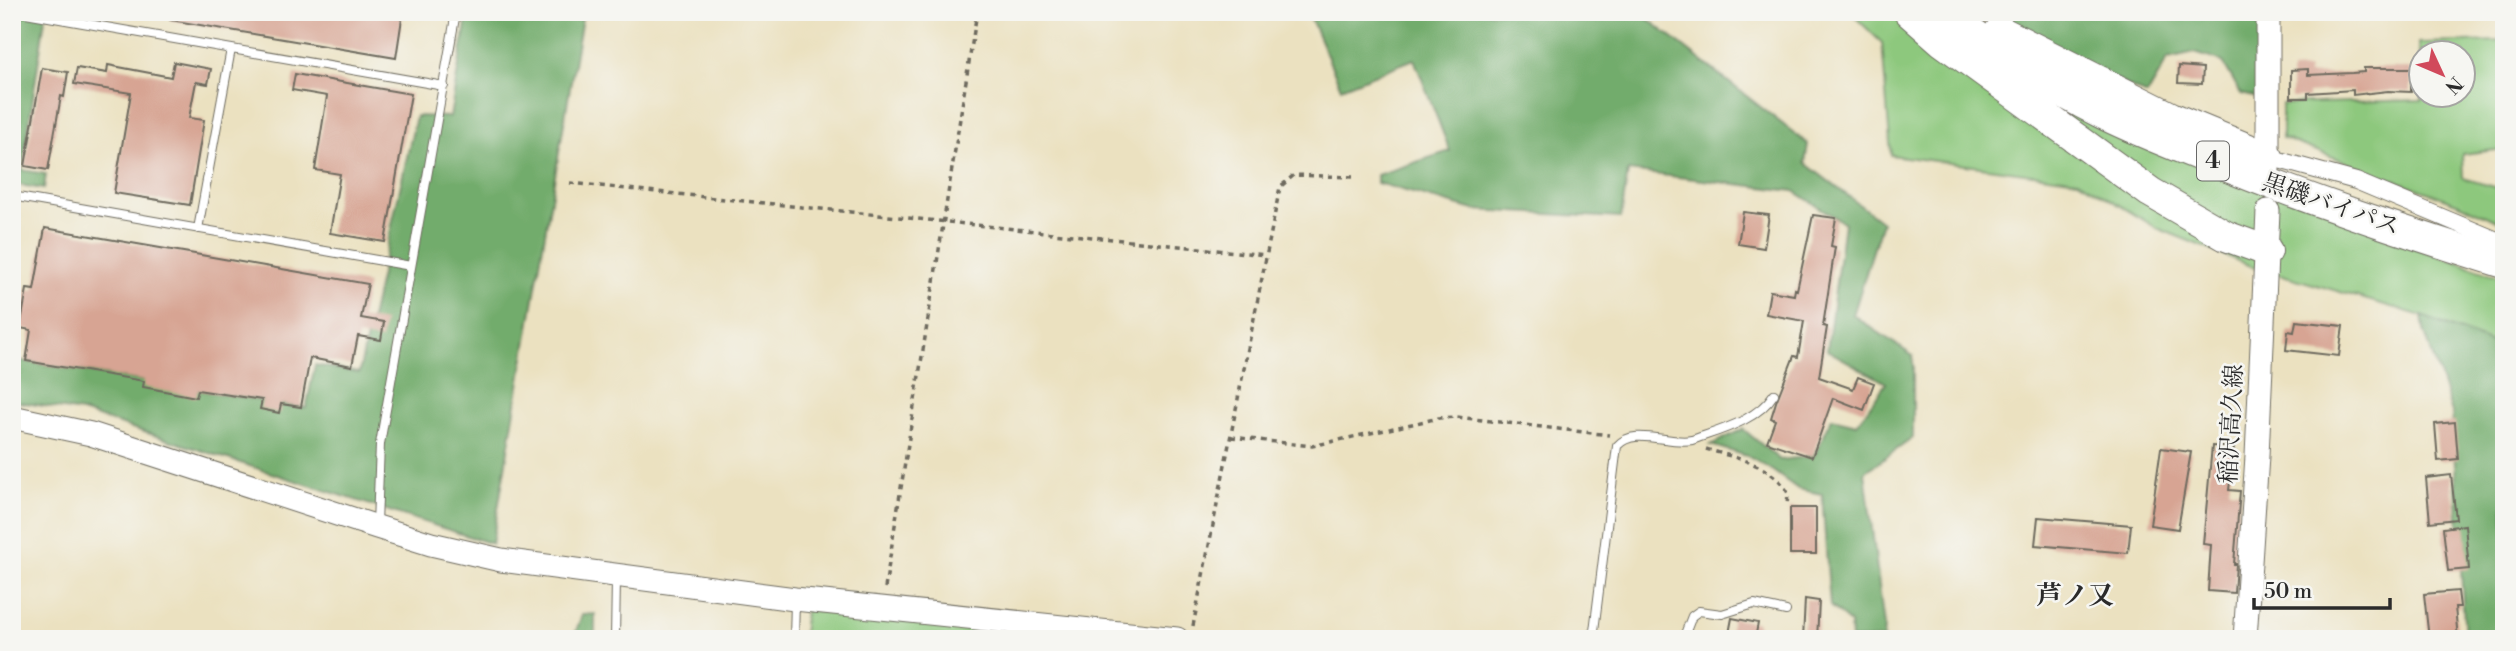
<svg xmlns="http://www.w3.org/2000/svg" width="2516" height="651" font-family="'Libre Bodoni','Noto Serif JP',serif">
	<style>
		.green { fill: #8dc87d; stroke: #5c7a54; stroke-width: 2 }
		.forest { fill: #72ac6c; stroke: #4e6c4c; stroke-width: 2 }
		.building { fill: #d7a493 }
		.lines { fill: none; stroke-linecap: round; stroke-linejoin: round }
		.lane-casing { stroke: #6e6b5f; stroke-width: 10 }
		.street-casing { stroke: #6e6b5f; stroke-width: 18 }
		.secondary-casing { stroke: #6e6b5f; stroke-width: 25 }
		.highway-casing { stroke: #6e6b5f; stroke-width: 32 }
		.path { stroke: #6e6b5f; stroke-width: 3.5; stroke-dasharray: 5 5; stroke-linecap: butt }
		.lane { stroke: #fff; stroke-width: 8 }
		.street { stroke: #fff; stroke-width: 16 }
		.secondary { stroke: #fff; stroke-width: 23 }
		.highway { stroke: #fff; stroke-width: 30 }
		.labels { text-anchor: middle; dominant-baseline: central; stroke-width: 5; stroke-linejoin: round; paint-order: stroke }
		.shield { fill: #f6f6f2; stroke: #686867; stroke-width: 2 }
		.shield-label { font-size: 23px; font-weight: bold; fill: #2b2b2b }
		.street-label { font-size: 24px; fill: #2b2b2b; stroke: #f6f6f2 }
		.neighbourhood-label { font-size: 26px; font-weight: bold; fill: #2b2b2b; stroke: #f6f6f2 }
	</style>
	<rect width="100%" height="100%" fill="#f6f6f2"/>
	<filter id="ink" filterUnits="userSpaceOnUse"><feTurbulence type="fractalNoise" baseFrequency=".0143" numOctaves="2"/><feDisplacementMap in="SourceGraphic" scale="14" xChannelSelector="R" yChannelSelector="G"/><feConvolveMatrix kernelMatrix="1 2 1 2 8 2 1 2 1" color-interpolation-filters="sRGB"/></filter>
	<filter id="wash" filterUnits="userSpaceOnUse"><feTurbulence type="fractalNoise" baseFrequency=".00686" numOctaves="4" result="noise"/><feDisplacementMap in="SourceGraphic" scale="28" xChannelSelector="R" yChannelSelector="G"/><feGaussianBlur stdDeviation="1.57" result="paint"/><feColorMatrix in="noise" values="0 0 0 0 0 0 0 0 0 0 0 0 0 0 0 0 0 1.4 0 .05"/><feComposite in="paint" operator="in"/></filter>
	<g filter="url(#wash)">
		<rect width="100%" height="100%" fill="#ebe1c0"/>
		<path class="green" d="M1850,12H1921L2384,237L2504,278V348L2422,316L2248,265L2157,228L2078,180L1891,155L1882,43Z
			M2504,41V149L2462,154L2463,178L2504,190V224L2462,205L2282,138V104L2422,100V95L2464,94V52H2422L2421,84L2419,43Z
			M805,609L1003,631V639H803Z"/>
		<path class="forest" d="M22,12H46L22,170L46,174L44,189L12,184V70Z
			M468,12H583L492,544L82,412L12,401V359L306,408L315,365L359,373L416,116L450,117Z
			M1308,12H1639L1808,144L1805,163L1882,222L1853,315L1913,356V438L1865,472L1884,626L1883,639H1851L1850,623L1830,606L1822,494L1798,489L1770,469L1747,456L1711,445L1743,429L1780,460L1814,456L1832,418L1857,424L1886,383L1827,350L1844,223L1794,191L1628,171L1621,218L1474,210L1377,183V175L1450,151L1414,59L1341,88Z
			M1981,12H2262L2261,99L2241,94L2223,62L2195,53L2168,59L2147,95L2065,56Z
			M2422,316L2504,348V639H2465L2452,413L2424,330Z
			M595,614V639H573L582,615Z"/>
		<g id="blocks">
			<path class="building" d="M171,12H403L396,58L170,20Z
				M174,62L211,69L208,84L196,82L189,118L204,120L190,205L114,193L131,93L74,84L77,68L107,73L108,65L171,77Z
				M2179,66L2203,68L2202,84L2178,83Z
				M42,68L68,72L64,97L61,96L48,170L25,166Z
				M2364,68H2411V92L2388,91L2353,95V90L2308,93V98H2291V70L2308,69V75L2352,73L2364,72Z
				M295,74L411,94L385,242L330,233L340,174L315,170L327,96L292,90Z
				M1743,212L1769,215L1764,248L1738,244Z
				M1813,215L1836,218L1831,246L1835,247L1823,326L1827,327L1819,377L1853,389L1858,377L1874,383L1864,410L1833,398L1812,457L1767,442L1775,420L1771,418L1776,402L1794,356L1798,357L1804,321L1766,314L1770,291L1794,295L1795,289L1797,290Z
				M45,228L368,284L361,318L384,322L381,340L358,336L352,366L310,358L301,407L281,404L279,413L260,409L262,400L198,390L196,397L143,387L144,381L26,361L31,330L20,328L27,289L34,290Z
				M2296,321L2343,326L2339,356L2286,350L2288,331L2294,332Z
				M2455,422L2458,459L2438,461L2435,424Z
				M2212,446L2234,448L2229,490L2240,491L2234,564H2236L2234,593L2208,591L2211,545L2203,544Z
				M2161,448L2191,452L2178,529L2150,525Z
				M2451,475L2456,519L2430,522L2426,478Z
				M1790,508H1816V554H1790Z
				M2038,517L2131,525L2128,553L2035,545Z
				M2465,525L2469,569L2448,571L2443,528Z
				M2458,591L2460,607H2455L2458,639H2429L2424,594Z
				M1805,599L1819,601L1817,639H1803Z
				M1732,618L1758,623L1755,639H1728Z"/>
		</g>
	</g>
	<g filter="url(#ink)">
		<use href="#blocks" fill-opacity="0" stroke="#6e6b5f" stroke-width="2"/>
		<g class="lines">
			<g class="lane-casing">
				<path id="lane" d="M20,12L444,86
					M12,196L411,266
					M198,229L231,49
					M377,524L380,444L456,12
					M615,639L616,579
					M794,639L795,600
					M1593,639L1617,446C1634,426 1669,445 1692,440C1720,430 1757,421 1774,394
					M1683,639L1692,616L1699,611L1722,614L1754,604L1786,611"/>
			</g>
			<g class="street-casing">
				<path id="street" d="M2268,157L2356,181L2504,243"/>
			</g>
			<g class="secondary-casing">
				<path id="secondary" d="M2268,12V170
					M12,417L91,434L377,527L431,544L501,560L795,599L1177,639
					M2245,639L2257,456L2268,211"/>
			</g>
			<g class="highway-casing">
				<path id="highway" d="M1909,12L1942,41L2150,192L2226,236L2267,251
					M1945,12C1994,50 2046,85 2101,113C2134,130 2169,143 2203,157C2302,198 2402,231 2504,263
					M2000,31L2171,117L2268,157"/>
			</g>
			<path class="path" d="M570,183L1266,255
				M1231,437L1312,446L1439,418L1457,417L1609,435
				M1706,449C1735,458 1773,464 1788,493L1787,506
				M885,588L977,12
				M1193,626L1280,187L1294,175L1354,177"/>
			<use href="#lane" class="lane"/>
			<use href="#street" class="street"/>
			<use href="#secondary" class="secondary"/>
			<use href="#highway" class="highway"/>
		</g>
	</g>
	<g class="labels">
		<rect class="shield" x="2197" y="141.5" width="32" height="39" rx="5"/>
		<g class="shield-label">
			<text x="2213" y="161">4</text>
		</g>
		<g class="street-label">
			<text transform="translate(2331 205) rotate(19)">黒磯バイパス</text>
			<text transform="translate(2232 424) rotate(-87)">稲沢高久線</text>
		</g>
		<g class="neighbourhood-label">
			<text x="2075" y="596">芦ノ又</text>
		</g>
	</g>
	<rect width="2516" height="651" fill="none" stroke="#f6f6f2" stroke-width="42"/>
	<g transform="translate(2442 74) rotate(134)"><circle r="33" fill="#f6f6f2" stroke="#a5a5a2" stroke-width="2"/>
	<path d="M0-5L12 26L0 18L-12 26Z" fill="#d1495b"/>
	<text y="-10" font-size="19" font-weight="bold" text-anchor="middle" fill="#2b2b2b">N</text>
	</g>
	<path d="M2254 598v10h136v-10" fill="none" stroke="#2b2b2b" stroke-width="3.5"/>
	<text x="2264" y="598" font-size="21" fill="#2b2b2b" stroke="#f6f6f2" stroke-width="5" paint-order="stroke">50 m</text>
</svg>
